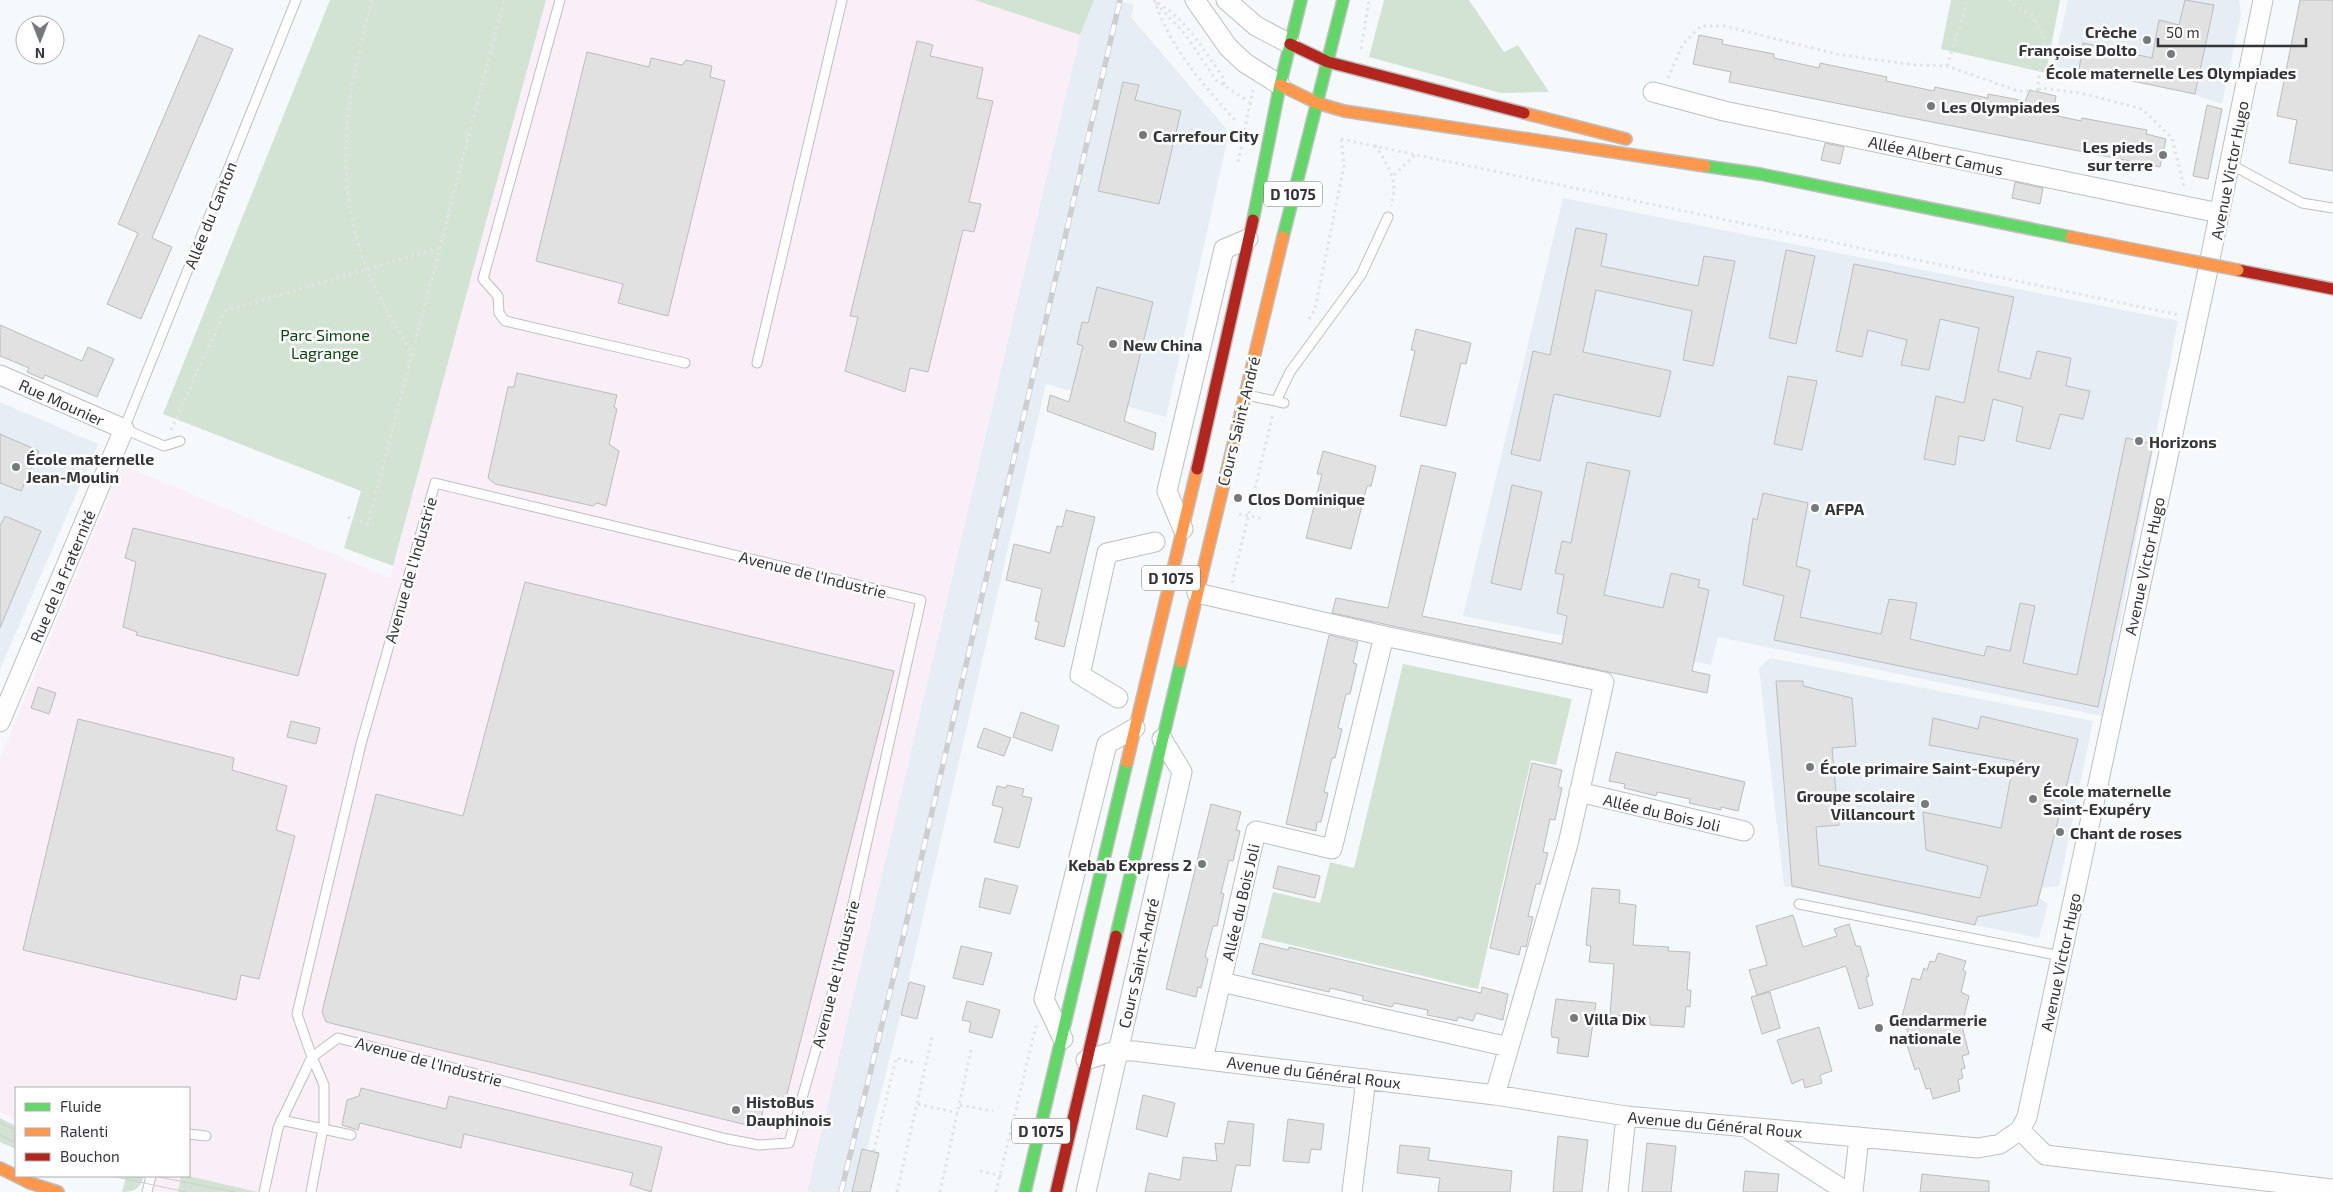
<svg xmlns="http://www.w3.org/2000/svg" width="2333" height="1192" font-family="'Exo 2',sans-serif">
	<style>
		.built { fill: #e6edf4 }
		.industrial { fill: #faeff7 }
		.green { fill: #d2e3d4 }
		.building { fill: #e1e1e2; stroke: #bcbcbd }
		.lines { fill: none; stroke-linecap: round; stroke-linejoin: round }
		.lane-casing { stroke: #bdbfc1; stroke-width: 11 }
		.street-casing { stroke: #bdbfc1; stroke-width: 21 }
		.fast-casing { stroke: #bdbfc1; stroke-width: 14 }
		.slow-casing { stroke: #bdbfc1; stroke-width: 14 }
		.jam-casing { stroke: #bdbfc1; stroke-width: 14 }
		.path { stroke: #e2e3e3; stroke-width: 3; stroke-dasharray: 2.5 4; stroke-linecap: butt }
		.lane { stroke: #fefefe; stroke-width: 9 }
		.street { stroke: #fefefe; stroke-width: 19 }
		.fast { stroke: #63d668; stroke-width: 11 }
		.slow { stroke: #ff974d; stroke-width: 11 }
		.jam { stroke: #b3261e; stroke-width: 11 }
		.tram { stroke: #cdcecf; stroke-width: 1 }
		.rail-casing { stroke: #cdcecf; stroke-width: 5.5 }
		.rail { stroke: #fff; stroke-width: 4; stroke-dasharray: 11; stroke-linecap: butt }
		.slow-bridge-casing { stroke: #bdbfc1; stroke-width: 14; stroke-linecap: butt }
		.slow-bridge { stroke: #ff974d; stroke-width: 11 }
		.poi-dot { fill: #777a7c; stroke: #fff; stroke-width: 2 }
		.labels { text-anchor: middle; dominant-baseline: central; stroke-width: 5; stroke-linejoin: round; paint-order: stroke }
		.shield { fill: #fff; stroke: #707273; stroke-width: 1 }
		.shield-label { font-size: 15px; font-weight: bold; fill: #333537 }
		.poi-label { font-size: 16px; font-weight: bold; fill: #333537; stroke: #fff; text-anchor: start }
		.street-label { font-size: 16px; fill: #333537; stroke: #fff }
		.park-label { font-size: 16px; fill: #0a460e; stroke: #fff }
	</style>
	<rect width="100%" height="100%" fill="#f6f9fb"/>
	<path class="built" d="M1094,0H1117L1134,5L1131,17L1229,132L1166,417L1046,384L898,1025L856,1192H807L1080,35Z
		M2068,0H2239L2241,14L2222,104L2186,92L2053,66Z
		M1563,198L2178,321L2102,716L1718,637L1711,665L1463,616Z
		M0,402L98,444L0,669Z
		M1770,658L2093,721L2059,886L2042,888L2039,898L2048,904L2039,938L1784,886L1759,668Z"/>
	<path class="industrial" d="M546,0H973L1080,35L807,1192H149L155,1176H189V1088H16V1120L0,1112V758L122,465L390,578Z"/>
	<path class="green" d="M330,0H546L393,566L344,548L361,491L163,414Z
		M974,0H1094L1080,35Z
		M1384,0H1469L1504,52L1518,45L1549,92L1501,93L1369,57Z
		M1951,0H2060L2046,73L1941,49Z
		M1403,664L1572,699L1556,765L1531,760L1478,989L1261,938L1273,892L1320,903L1330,862L1354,868Z
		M0,1118L16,1126V1149L0,1142Z
		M126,1176H144C140,1188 136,1192 122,1192Z
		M181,1176H188L258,1192H178Z"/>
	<path class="building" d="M2185,0L2214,5L2195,94L2079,70L2083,43L2152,58L2159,20L2179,25Z
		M2300,0H2333V171L2289,163L2297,120L2277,116Z
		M199,35L233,49L152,238L172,247L141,319L107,304L138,233L118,224Z
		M1699,35L1723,40L1722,44L1774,54V58L1819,68L1820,63L1887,77L1886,81L1934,91L1935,87L1988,98V94L2025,101L2030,90L2056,96L2053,115L2081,121L2082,118L2147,130L2146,134L2166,139L2160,167L1729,82L1731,72L1693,64Z
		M917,41L933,45L930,56L983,68L977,98L993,101L969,202L981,204L974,232L963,230L928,372L910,368L905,392L845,371L858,317L850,316Z
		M587,52L649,67L651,58L682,65L686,60L712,66L710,77L725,81L668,316L618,303L623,284L536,261Z
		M1123,82L1139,85L1135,100L1181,111L1159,204L1098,191Z
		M2207,105L2222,109L2208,179L2193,176Z
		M1825,143L1844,147L1840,164L1821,160Z
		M2015,182L2043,188L2040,204L2012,198Z
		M1576,228L1607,234L1601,266L1698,286L1704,256L1735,261L1713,366L1683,360L1692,311L1596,290L1583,352L1671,371L1660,417L1554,394L1540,461L1511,454L1533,351L1550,355Z
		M1786,250L1815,256L1796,344L1769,338Z
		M1854,264L2014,297L1998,371L2030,379L2037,351L2071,358L2066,386L2090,391L2083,419L2060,414L2050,449L2016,441L2023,407L1993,399L1984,441L1959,436L1955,465L1924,459L1936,396L1964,403L1979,328L1940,319L1929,370L1901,365L1907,340L1868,330L1862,357L1836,351Z
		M1097,287L1153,302L1124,421L1156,433L1153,450L1047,411L1050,395L1069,402L1083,346L1077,344L1082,322L1088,323Z
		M0,325L82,361L88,347L114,359L97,397L45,375L43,379L27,372L29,368L0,356Z
		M1416,329L1471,343L1466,364L1461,363L1446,426L1400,416L1415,351L1411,350Z
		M517,373L617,395L614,407L617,409L609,444L619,451L606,506L597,503L593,506L495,484L488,478L508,387H514Z
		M1788,376L1817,381L1802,450L1774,444Z
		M0,434L39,451L21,491L0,483Z
		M2126,438L2153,444L2098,707L1774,640L1784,596L1743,585L1753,518L1757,520L1763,493L1808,503L1796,566L1810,570L1800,617L1881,634L1889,599L1917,603L1910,639L1984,656L1987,646L2010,651L2020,603L2035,606L2023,663L2077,675Z
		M1323,451L1376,466L1371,486H1367L1351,549L1306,538L1322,474H1317Z
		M1587,462L1630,471L1604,595L1663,608L1671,573L1700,580L1698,587L1709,590L1692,671L1710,675L1707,693L1332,613L1336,598L1388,608L1421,465L1456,473L1422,616L1562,644L1567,616L1557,613L1564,575L1555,573L1562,541L1571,543Z
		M1512,485L1542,492L1521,590L1491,583Z
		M1066,510L1095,517L1064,647L1035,639L1039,622L1035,621L1042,589L1006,580L1014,544L1050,553L1057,526L1062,527Z
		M5,516L41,531L0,628V526Z
		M133,528L326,574L298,676L136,635L137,632L123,627L136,562L125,558Z
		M525,582L894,671L783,1110L764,1106L759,1128L326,1022L322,1012L376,794L463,816Z
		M1329,635L1358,642L1353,663L1357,664L1350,694H1346L1338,728L1342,729L1335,758H1332L1324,792L1328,793L1321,822H1317L1316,831L1286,824Z
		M1776,681H1803V686L1852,698L1856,746L1832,748L1839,825L1816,827L1819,865L1980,898L1988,866L1926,850L1923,812L2001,828L2014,761L1929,745L1933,718L1978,729L1981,716L2078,739L2037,905L1977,917L1975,925L1792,886Z
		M38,687L56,693L49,714L31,708Z
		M1021,712L1059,726L1052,751L1013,737Z
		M78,719L234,758L232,770L287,786L276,830L295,836L259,979L241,975L236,1000L23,950Z
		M291,721L320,728L316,744L287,737Z
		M984,728L1011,738L1004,756L977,747Z
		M1616,752L1745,782L1738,811L1721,807V810L1689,803L1690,799L1657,792L1656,796L1624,788L1625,784L1609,781Z
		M1532,763L1562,770L1558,787L1562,788L1555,820L1550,819L1543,852L1548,853L1540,884H1536L1528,916L1533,917L1526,947L1521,946L1519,955L1490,948Z
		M1007,785L1024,789L1022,796L1032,798L1019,848L994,842L1003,808L992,805L997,786L1006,788Z
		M1211,804L1241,812L1236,830L1240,831L1233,861L1229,860L1221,893L1224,894L1217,926H1213L1205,957L1208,959L1201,988L1198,987L1196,997L1166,989Z
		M1278,866L1320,876L1315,898L1273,888Z
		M985,878L1018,886L1010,914L979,907Z
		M1592,888L1620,890L1619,903L1636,905L1633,945L1669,947L1668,951L1690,952L1687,990H1691L1690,1007L1686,1006L1684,1027L1650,1025V1017L1610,1015L1614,964L1589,962L1591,946L1586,945Z
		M1793,915L1803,947L1837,936L1834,929L1849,924L1856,946H1860L1869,976L1866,977L1873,1005L1859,1009L1846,966L1757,995L1749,970L1767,965L1756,926Z
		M1260,943L1288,950L1289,947L1481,993L1482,987L1508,994L1503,1020L1476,1013L1473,1021L1458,1017L1457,1021L1427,1015L1428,1010L1394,1003L1392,1007L1363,1000V996L1330,988L1329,992L1252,974Z
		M961,946L992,953L983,985L953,978Z
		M1938,953L1966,961L1963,970L1966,972L1961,992L1969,996L1962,1026L1969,1054L1962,1056L1965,1068L1961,1069L1963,1078L1958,1080L1960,1091L1933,1099L1930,1088L1926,1089L1919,1068L1915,1070L1907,1045L1911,1044L1905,1023L1901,1021L1912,978L1920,980L1924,968L1927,970L1930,961L1935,962Z
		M909,982L925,986L917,1019L901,1015Z
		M1770,992L1780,1028L1762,1034L1751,997Z
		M1556,999L1596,1003L1588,1057L1557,1053L1559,1038L1552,1037L1551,1032Z
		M967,1001L1000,1010L992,1038L969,1032L971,1022L962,1020Z
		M1819,1027L1832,1071L1820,1075L1822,1083L1805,1088L1803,1079L1792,1084L1777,1040Z
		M361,1088L446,1109L449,1096L662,1147L651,1192L630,1185L633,1173L464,1134L461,1148L360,1123L358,1130L342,1125L347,1100L359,1096Z
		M1143,1095L1175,1103L1167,1137L1136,1129Z
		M1288,1119L1324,1124L1321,1150L1311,1149L1309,1163L1283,1161Z
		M1228,1121L1254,1124L1250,1166L1236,1165L1231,1192H1145L1149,1173L1180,1180L1183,1157L1217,1161L1215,1143L1224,1144Z
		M1558,1136L1588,1140L1582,1192H1553Z
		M1647,1143L1676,1146L1671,1192H1642Z
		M1400,1145L1430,1148L1428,1160L1512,1171L1510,1192H1438L1440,1178L1397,1173Z
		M862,1149L879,1153L870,1192H852Z
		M1745,1171L1779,1174L1777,1192H1743Z
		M1922,1174L1989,1181V1192H1920Z"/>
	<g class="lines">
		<g class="lane-casing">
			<path id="lane" d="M560,0L483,279L498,296L499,313L505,321L685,363
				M2230,164L2302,203L2333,208
				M757,363L842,0
				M1247,395L1284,403
				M1276,401L1290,372L1361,275L1388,217
				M180,441L164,446L124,429L296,0
				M435,483L921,600L836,980L789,1143L759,1145L727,1139L338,1038L312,1057L297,1014L361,744Z
				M1799,904L2061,956
				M281,1120L351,1135
				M189,1134L206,1136
				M147,1192L151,1176
				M264,1192L278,1128L312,1057
				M311,1192L324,1123V1085L312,1057"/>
		</g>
		<g class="street-casing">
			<path id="street" d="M1195,0L1228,47L1245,63L1280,85
				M1226,0L1256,26L1290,44
				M1653,92L1724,111L2219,213
				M0,375L124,429L0,722
				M1183,529L1167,491L1224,249L1248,239
				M1197,593L1384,636L1604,682L1568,844L1495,1095
				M1118,698L1080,675L1107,553L1155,542
				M1579,792L1744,831
				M1221,982L1509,1047
				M1063,1039L1044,999L1107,744L1135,728
				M1203,1059L1256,831L1332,849L1384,636
				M1086,1060L1118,1050L1134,1051L1495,1095L1626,1116L1978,1148L2000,1144L2020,1130L2045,1155L2333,1189
				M1747,1128L1847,1192
				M2020,1130L2027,1117L2206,279L2263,0
				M1086,1192L1182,772L1162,739
				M1352,1192L1366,1079
				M1618,1192L1626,1116
				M1853,1192L1859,1137"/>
		</g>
		<g class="fast-casing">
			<path id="fast" d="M1705,166L1760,174L2071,237
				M1253,220L1280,85L1301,0
				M1283,237L1343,0
				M1116,936L1181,662
				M1025,1192L1127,762"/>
		</g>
		<g class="slow-casing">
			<path id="slow" d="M1280,85L1317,103L1344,111L1705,166
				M1524,113L1626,139
				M2071,237L2167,256
				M1181,662L1283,237
				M1127,762L1197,469
				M0,1168L30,1183L58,1192"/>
		</g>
		<g class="jam-casing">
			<path id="jam" d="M1290,44L1328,62L1524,113
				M2238,270L2333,289
				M1197,469L1253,220
				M1056,1192L1116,936"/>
		</g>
		<path class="path" d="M372,0C347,92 331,178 367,270C379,299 396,327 412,354
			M1154,0C1171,48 1202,84 1236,121
			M2009,0L2032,16L2044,36L2037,92
			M1156,3L1185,34L1216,80L1249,102
			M1158,3C1187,20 1203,49 1222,76L1225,86
			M1361,49L1369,0
			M1947,66L1968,0
			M1668,78L1683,44L1701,26H1724L1841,55L1916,65L1947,66L2018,91L2037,92L2041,88L2081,93L2142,109L2172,138L2184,187
			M1341,139L2179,315
			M1375,145C1389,168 1399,179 1391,206
			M1238,162L1253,90
			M1394,175L1416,154
			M1309,319L1315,309L1344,166L1341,138
			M171,430L225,311L439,248
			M1239,514L1261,518
			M348,517L368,524L504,0
			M1232,583L1273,414
			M918,1104L958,1113
			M960,1105L993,1111
			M874,1151L896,1058L917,1063
			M980,1171L1002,1176
			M897,1192L932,1037
			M940,1192L972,1046
			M996,1192L1036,1026"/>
		<use href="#lane" class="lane"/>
		<use href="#street" class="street"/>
		<use href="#fast" class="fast"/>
		<use href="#slow" class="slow"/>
		<use href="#jam" class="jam"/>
		<path class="tram" d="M0,1123L16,1130
			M0,1135L16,1143
			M112,1176L186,1192
			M154,1176L235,1192"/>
		<g class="rail-casing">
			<path id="rail" d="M841,1192L897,963L1120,0"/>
		</g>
		<use href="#rail" class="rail"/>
		<g class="slow-bridge-casing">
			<path id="slow-bridge" d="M2167,256L2238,270"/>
		</g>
		<use href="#slow-bridge" class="slow-bridge"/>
	</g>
	<g class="poi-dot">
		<circle cx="2147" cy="40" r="5"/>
		<circle cx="2171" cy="54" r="5"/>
		<circle cx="1931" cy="106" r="5"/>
		<circle cx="1143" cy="135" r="5"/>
		<circle cx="2163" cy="155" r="5"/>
		<circle cx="1113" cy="344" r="5"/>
		<circle cx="2139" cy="441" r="5"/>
		<circle cx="16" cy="467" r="5"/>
		<circle cx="1238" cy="498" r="5"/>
		<circle cx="1815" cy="508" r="5"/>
		<circle cx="1810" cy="767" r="5"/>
		<circle cx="2033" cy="799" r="5"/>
		<circle cx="1925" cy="804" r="5"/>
		<circle cx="2060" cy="832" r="5"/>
		<circle cx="1202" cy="864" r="5"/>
		<circle cx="1574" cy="1018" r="5"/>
		<circle cx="1879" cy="1028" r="5"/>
		<circle cx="736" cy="1110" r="5"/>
	</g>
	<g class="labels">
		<g class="shield">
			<rect x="1264" y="181.5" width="58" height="25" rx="4"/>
			<rect x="1142" y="565.5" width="58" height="25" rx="4"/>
			<rect x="1012" y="1118.5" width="58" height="25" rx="4"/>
		</g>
		<g class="shield-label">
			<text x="1293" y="194">D 1075</text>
			<text x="1171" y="578">D 1075</text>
			<text x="1041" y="1131">D 1075</text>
		</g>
		<g class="poi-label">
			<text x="2137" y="31" text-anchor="end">Crèche<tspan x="2137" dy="18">Françoise Dolto</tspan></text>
			<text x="2171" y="72" text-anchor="middle">École maternelle Les Olympiades</text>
			<text x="1941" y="106">Les Olympiades</text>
			<text x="1153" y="135">Carrefour City</text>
			<text x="2153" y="146" text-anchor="end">Les pieds<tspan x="2153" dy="18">sur terre</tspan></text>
			<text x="1123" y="344">New China</text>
			<text x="2149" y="441">Horizons</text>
			<text x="26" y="458">École maternelle<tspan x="26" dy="18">Jean-Moulin</tspan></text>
			<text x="1248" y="498">Clos Dominique</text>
			<text x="1825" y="508">AFPA</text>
			<text x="1820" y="767">École primaire Saint-Exupéry</text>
			<text x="2043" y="790">École maternelle<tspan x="2043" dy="18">Saint-Exupéry</tspan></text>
			<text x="1915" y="795" text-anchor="end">Groupe scolaire<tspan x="1915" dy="18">Villancourt</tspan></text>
			<text x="2070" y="832">Chant de roses</text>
			<text x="1192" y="864" text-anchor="end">Kebab Express 2</text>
			<text x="1584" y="1018">Villa Dix</text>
			<text x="1889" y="1019">Gendarmerie<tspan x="1889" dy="18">nationale</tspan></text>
			<text x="746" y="1101">HistoBus<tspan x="746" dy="18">Dauphinois</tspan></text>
		</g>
		<g class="street-label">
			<text transform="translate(1936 155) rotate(12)">Allée Albert Camus</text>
			<text transform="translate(2229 170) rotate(-79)">Avenue Victor Hugo</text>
			<text transform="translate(210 215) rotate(-68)">Allée du Canton</text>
			<text transform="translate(62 402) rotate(24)">Rue Mounier</text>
			<text transform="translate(1238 421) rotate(-76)">Cours Saint-André</text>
			<text transform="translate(2144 566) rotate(-78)">Avenue Victor Hugo</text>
			<text transform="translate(410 570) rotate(-74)">Avenue de l'Industrie</text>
			<text transform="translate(813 574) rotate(14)">Avenue de l'Industrie</text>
			<text transform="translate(62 576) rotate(-67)">Rue de la Fraternité</text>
			<text transform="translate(1662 812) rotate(13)">Allée du Bois Joli</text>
			<text transform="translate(1240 902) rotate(-77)">Allée du Bois Joli</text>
			<text transform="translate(2060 962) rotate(-78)">Avenue Victor Hugo</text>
			<text transform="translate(1138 963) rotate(-77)">Cours Saint-André</text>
			<text transform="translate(835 974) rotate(-76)">Avenue de l'Industrie</text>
			<text transform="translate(429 1061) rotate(15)">Avenue de l'Industrie</text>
			<text transform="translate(1314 1072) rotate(7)">Avenue du Général Roux</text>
			<text transform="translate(1715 1124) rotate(5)">Avenue du Général Roux</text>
		</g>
		<g class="park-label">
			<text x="325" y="334">Parc Simone<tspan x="325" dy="18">Lagrange</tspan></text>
		</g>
	</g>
	<rect x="15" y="1087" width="175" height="90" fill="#ffffff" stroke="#adaeaf"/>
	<rect x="25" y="1103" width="25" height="8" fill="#63d668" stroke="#adaeaf"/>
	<text x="60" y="1112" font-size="15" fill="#333537">Fluide</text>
	<rect x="25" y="1128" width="25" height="8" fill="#ff974d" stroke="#adaeaf"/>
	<text x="60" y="1137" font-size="15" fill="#333537">Ralenti</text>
	<rect x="25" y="1153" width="25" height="8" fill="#b3261e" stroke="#adaeaf"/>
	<text x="60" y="1162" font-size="15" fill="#333537">Bouchon</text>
	<g transform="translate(40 40) rotate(180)"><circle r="24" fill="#ffffff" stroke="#adaeaf"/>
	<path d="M0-4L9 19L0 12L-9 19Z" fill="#777a7c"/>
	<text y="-8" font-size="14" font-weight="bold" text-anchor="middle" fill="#333537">N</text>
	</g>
	<path d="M2158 38v8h148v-8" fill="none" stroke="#333537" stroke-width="2.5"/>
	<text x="2166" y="38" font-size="15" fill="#333537" stroke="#ffffff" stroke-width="4" paint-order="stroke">50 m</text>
</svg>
